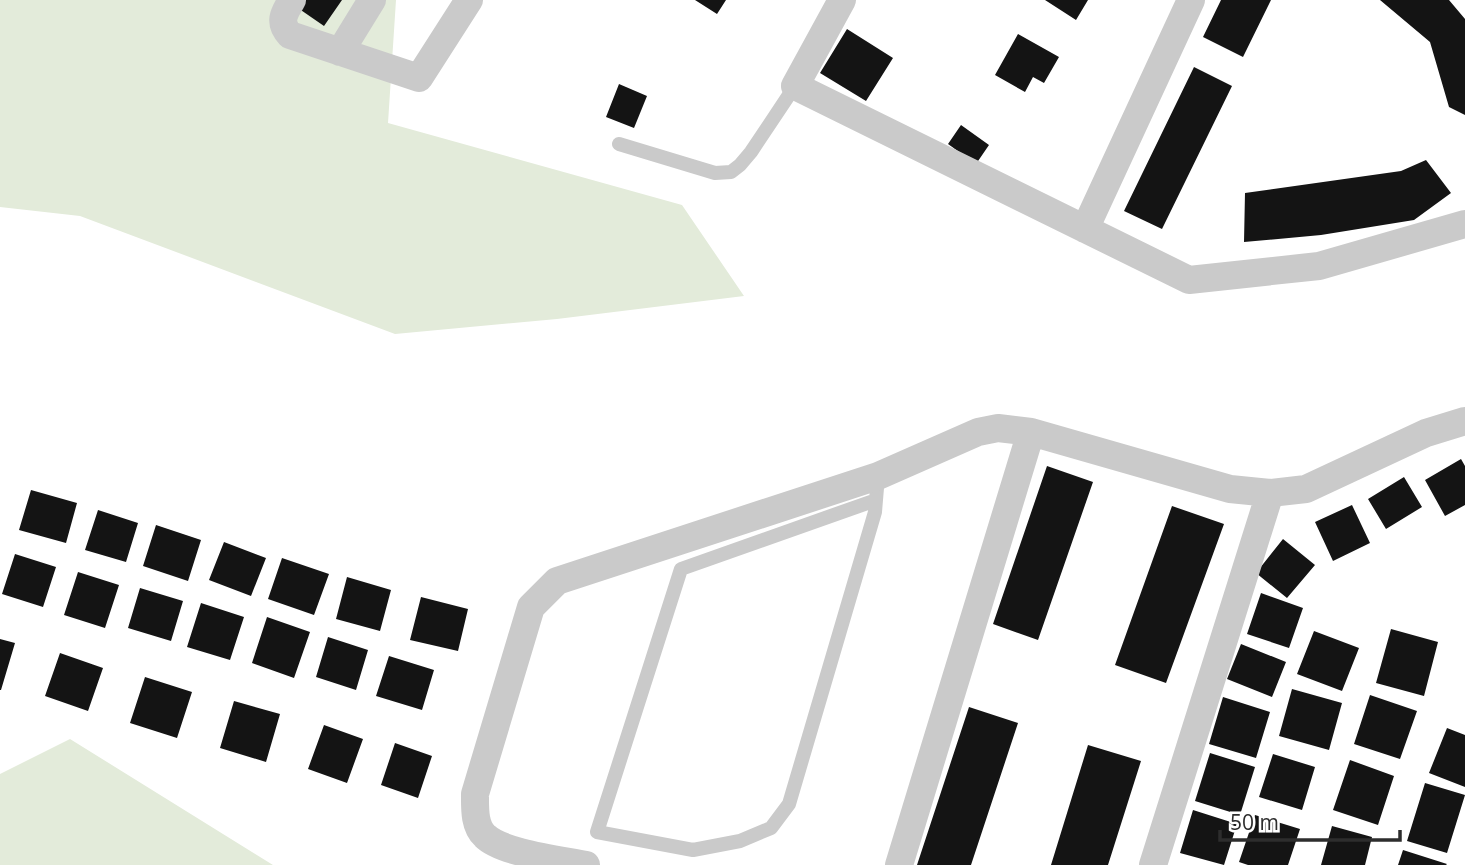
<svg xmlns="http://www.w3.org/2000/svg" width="1465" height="865" font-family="'Open Sans',sans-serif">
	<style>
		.green { fill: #e3ebda }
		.building { fill: #141414 }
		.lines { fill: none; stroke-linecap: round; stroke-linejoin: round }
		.lane { stroke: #cacaca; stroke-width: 14 }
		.street { stroke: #cacaca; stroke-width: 28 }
	</style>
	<rect width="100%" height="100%" fill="#fff"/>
	<path class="green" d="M0,0H396L388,123L682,205L744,296L557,319L395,334L80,216L0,207Z
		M70,739L273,865H0V774Z"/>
	<path class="building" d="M299,0H342L324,26L295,6Z
		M695,0H726L717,14Z
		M1045,0H1088L1076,20Z
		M1221,0H1271L1243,57L1203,37Z
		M1380,0H1449L1465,19V115L1449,107L1430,42Z
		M847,29L893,58L866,101L820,73Z
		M1018,34L1059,57L1044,83L1033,77L1025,92L995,75Z
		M1194,67L1232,86L1162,229L1124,211Z
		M619,84L647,96L634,128L606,117Z
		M961,125L989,145L976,164L948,144Z
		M1426,160L1451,193L1414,220L1321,235L1244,242L1245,193L1401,171Z
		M1461,459L1465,466V505L1445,516L1425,480Z
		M1047,466L1093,482L1038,640L993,624Z
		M1404,477L1422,507L1386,529L1368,499Z
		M31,490L77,503L66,543L19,530Z
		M1352,505L1370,543L1333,561L1315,522Z
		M1172,506L1224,524L1166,683L1115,665Z
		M98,510L138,523L126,562L85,550Z
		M156,525L201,540L188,581L143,566Z
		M1283,539L1315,565L1287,598L1256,573Z
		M224,542L266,558L251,596L209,580Z
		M15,554L56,567L43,607L2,594Z
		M282,558L329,574L314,615L268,599Z
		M78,572L119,585L105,628L64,615Z
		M347,577L391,590L380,631L336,619Z
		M140,588L183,601L171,641L128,628Z
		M1261,593L1303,608L1289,648L1247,634Z
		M421,597L468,609L458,651L410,640Z
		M201,603L244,617L230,660L187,647Z
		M267,617L310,632L294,678L252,663Z
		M1391,629L1438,642L1424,696L1376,683Z
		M1314,631L1359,648L1342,691L1297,674Z
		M328,637L368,650L356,690L316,677Z
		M0,639L15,643L1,690H0Z
		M1241,644L1286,662L1272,697L1227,679Z
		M60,653L103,668L88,711L45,696Z
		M389,656L434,670L422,710L376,696Z
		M145,677L192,692L177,738L130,723Z
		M1292,689L1342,703L1329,750L1279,736Z
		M1370,695L1417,711L1400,759L1354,744Z
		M1223,697L1270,712L1256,758L1209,744Z
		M234,701L280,714L266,762L220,748Z
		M969,707L1018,723L971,865H917Z
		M324,725L363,739L347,783L308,769Z
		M1447,728L1465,735V787L1429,773Z
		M395,743L432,756L418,798L381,785Z
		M1088,745L1141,761L1108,865H1051Z
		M1210,753L1255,767L1240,815L1195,801Z
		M1273,754L1315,767L1302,810L1259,797Z
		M1350,760L1394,776L1378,825L1333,810Z
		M1425,783L1465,795L1447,853L1407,841Z
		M1193,810L1237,824L1224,865L1180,853Z
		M1255,815L1300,829L1288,865H1248L1239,862Z
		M1332,826L1372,837L1365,865H1321Z
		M1403,850L1447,864L1446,865H1398Z"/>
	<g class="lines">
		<path class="lane" d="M619,144L715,173L731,172L740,165L751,152L795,86
			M876,500L681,569L597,832L693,850L740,841L771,828L789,804L875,512L878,476"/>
		<path class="street" d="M292,0C284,13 278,22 290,35L419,78L469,0
			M842,0L795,86L1189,280L1319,266L1465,224
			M340,52L372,0
			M1085,229L1191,0
			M586,865C562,860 502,853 485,836C474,826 475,808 475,794L531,607L557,581L878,476L978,432L998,428L1031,432L1230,489L1270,493L1306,489L1426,433L1465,421
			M899,865L1031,432
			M1153,865L1270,493"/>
	</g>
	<path d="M1220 830v10h180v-10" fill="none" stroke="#2d2d2d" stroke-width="3.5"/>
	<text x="1230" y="830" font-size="21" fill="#2d2d2d" stroke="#ffffff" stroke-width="5" paint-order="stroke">50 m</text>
</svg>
